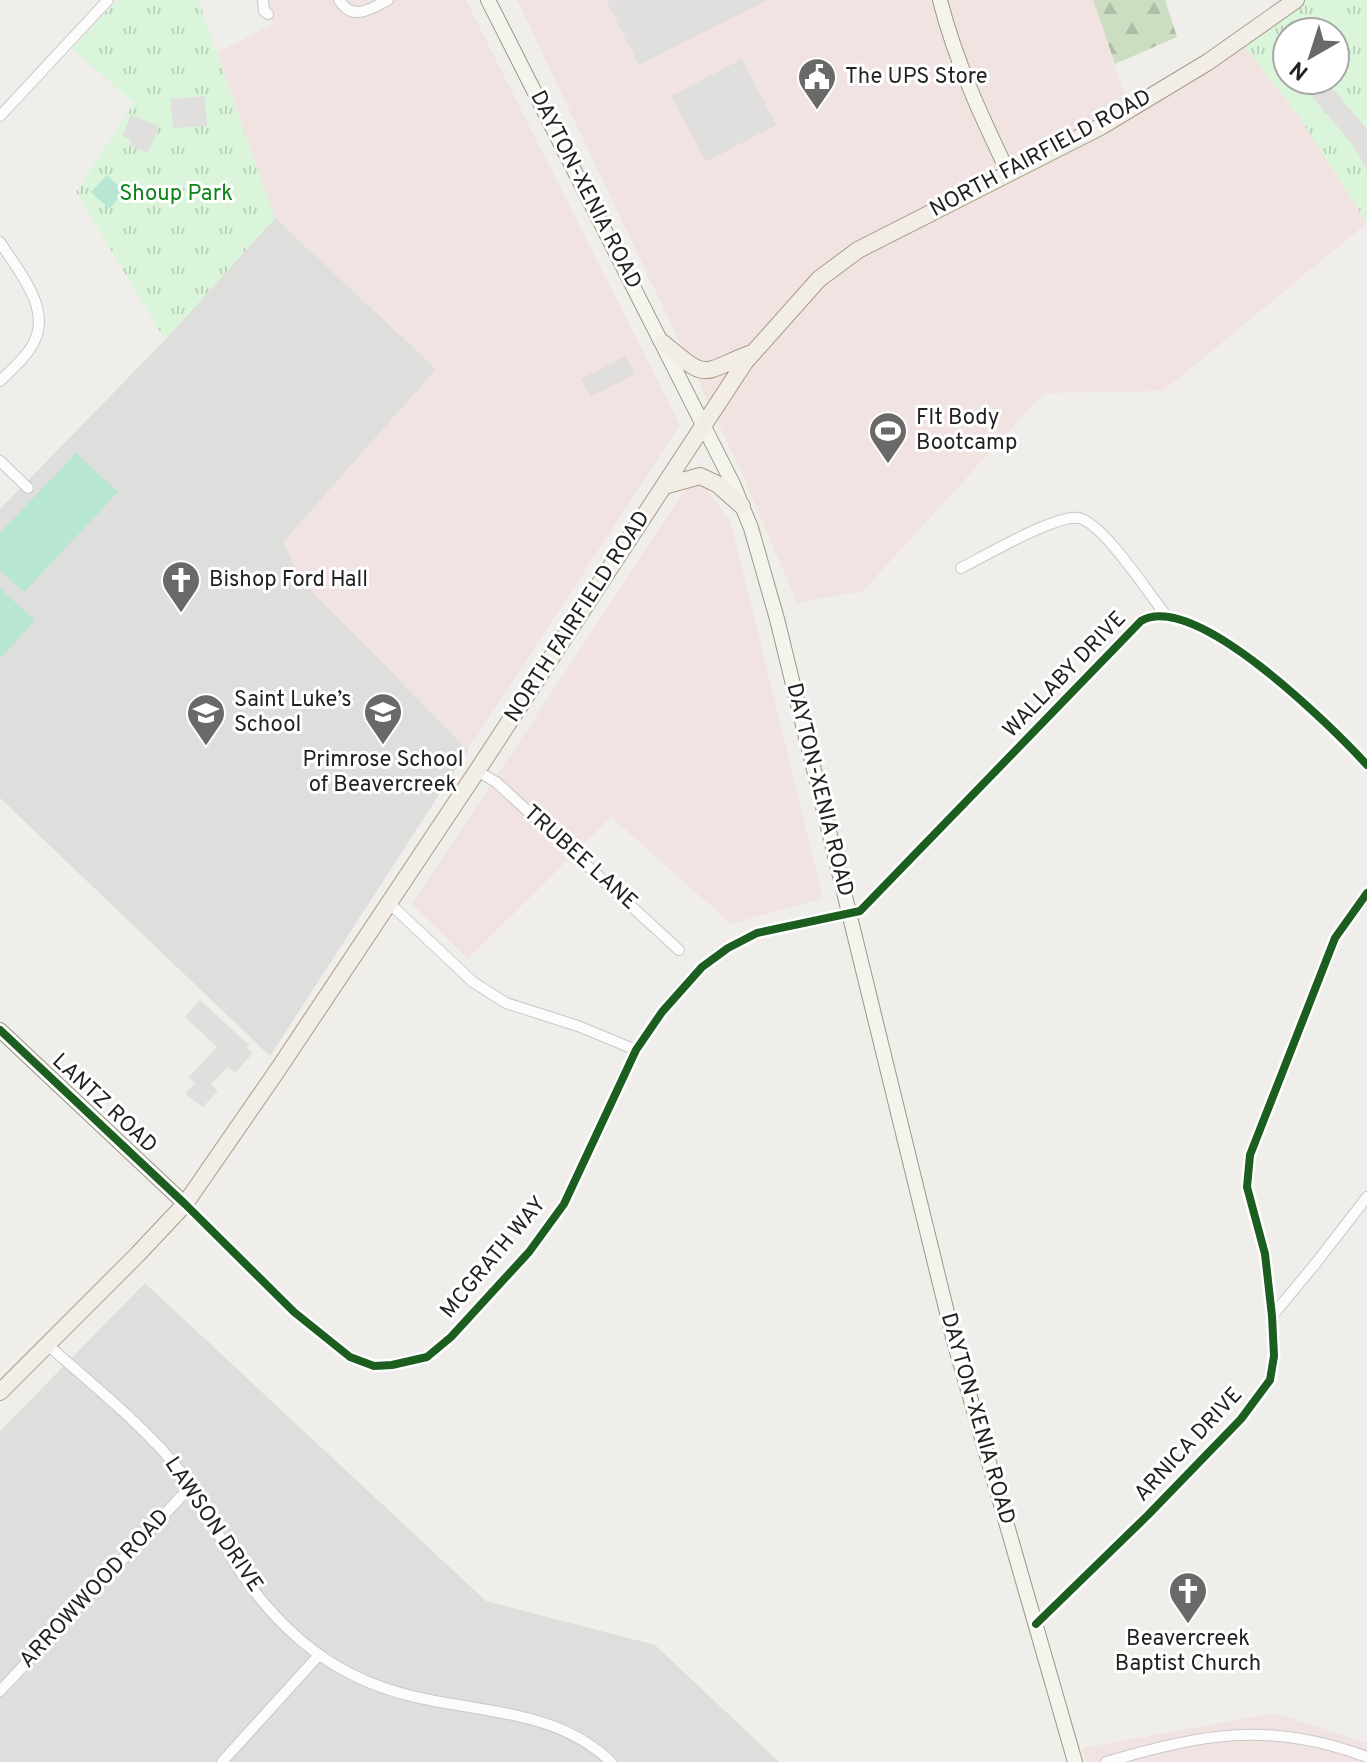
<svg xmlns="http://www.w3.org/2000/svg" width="1367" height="1762" font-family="Overpass,sans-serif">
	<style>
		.residential { fill: #dfdedc }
		.commercial { fill: #f1e3e1 }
		.religious { fill: #dededc }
		.forest { fill: url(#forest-firs) }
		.park { fill: url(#park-tufts); fill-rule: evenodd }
		.pitch { fill: #b7e6d2 }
		.parking { fill: #e0dfde }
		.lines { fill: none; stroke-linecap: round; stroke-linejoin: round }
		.street-casing { stroke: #c9c8c7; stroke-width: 12 }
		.secondary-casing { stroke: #999a82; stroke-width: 16 }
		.primary-casing { stroke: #a79c86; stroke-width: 18 }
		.street { stroke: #fdfcfc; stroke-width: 10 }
		.secondary { stroke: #f4f4ed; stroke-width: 14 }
		.primary { stroke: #f3ede7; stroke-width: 16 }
		.cycleway-casing { stroke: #fff; stroke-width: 13 }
		.cycleway { stroke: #1b5e20; stroke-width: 8 }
		.labels { text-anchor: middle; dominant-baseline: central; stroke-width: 6; stroke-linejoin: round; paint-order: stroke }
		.poi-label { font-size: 22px; fill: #222; stroke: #fff; text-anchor: start }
		.street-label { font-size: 22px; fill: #222; stroke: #fff }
		.park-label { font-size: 22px; fill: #0c8416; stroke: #fff }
	</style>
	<defs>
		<pattern id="forest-firs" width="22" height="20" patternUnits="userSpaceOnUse" patternTransform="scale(2)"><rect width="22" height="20" fill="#cbdec1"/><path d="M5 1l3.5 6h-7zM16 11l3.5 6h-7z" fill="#aebea6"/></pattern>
		<pattern id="park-tufts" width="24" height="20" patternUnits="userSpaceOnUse" patternTransform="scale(2)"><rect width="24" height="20" fill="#daf5da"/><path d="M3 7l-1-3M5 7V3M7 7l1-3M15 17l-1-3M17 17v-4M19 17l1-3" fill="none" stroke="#bbd2bb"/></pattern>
	</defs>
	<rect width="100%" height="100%" fill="#f0eeeb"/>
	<path class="residential" d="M145,1283L486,1601L655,1645L779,1762H0V1431Z"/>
	<path class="commercial" d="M261,0H466L680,425L468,750L302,581L282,542L435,368L275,218L217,53L273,24Z
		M517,0H1093L1129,108L1239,40L1298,115L1367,223L1163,391L1044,393L863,591L797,603L740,469Z
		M703,484L731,523L823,898L731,924L611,817L468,959L412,904L685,490Z
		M1275,1713L1367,1743V1762H1086L1082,1748Z"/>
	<path class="religious" d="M275,218L436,369L283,542L302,581L468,750L270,1056L0,798V509L165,340Z"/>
	<path class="forest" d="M1093,0H1165L1177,37L1115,64Z"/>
	<path class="park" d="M117,0H198L275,218L165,340L76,192L134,103L72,49Z
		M1296,0H1367V223L1298,115L1239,40ZM1287,32H1335V80H1287Z"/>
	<path class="pitch" d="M107,175L125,192L109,209L91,192Z
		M76,453L118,492L24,592L0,570V533Z
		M0,588L35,621L0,658Z"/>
	<path class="parking" d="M606,0H768L639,65Z
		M742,59L776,125L706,162L671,96Z
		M1327,82L1367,129V170L1353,145L1312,97Z
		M205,96L207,126L173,128L171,99Z
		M131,115L159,126L148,153L129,145L131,140L122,136Z
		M625,356L635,374L591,397L581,379Z
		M200,1000L249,1045L247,1048L253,1053L235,1073L228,1067L211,1084L218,1091L203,1107L185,1094L195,1083L189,1077L217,1047L185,1017Z"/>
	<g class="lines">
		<g class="street-casing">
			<path id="street" d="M263,0L264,11L268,14
				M339,0C353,22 370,9 388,0
				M0,116L108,0
				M0,242C19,273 56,312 30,349C22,361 10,371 0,381
				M0,461L28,488
				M961,568C985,556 1056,514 1079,518C1104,524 1148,593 1165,614
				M477,771L496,782L679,950
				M388,902L473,982L506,1003L578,1026L636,1050
				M185,1204L294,1312L350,1357L374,1366L392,1365L427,1357L451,1337L529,1252L564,1204L636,1050L662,1012L702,967L728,948L757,933L860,911L1141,621C1194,589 1332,727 1367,765
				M1272,1316L1316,1263L1367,1197
				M48,1345C90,1383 147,1428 180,1471C204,1502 218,1538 240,1571C261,1603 291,1636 324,1658C356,1680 392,1693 430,1700C495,1713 561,1714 611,1762
				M1036,1624L1148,1515L1241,1419L1270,1380L1274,1356L1272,1316L1265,1254L1247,1187L1250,1155L1335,938L1367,893
				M0,1691L191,1486
				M222,1762L319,1655
				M1106,1762C1204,1734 1268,1720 1367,1757"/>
		</g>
		<g class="secondary-casing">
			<path id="secondary" d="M488,0L733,484L751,528L777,619L954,1341L1075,1762
				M940,0C955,60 982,118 1009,174
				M0,1030L185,1204"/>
		</g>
		<g class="primary-casing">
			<path id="primary" d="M663,343C710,382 699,373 752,353
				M664,486L700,476L717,484L742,506
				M0,1392L137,1255L185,1204L277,1071L477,771L745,362L819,279L858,250L1102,126L1208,62L1296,0"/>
		</g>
		<use href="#street" class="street"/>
		<use href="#secondary" class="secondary"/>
		<use href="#primary" class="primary"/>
		<g class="cycleway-casing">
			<path id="cycleway" d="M0,1030L185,1204L294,1312L350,1357L374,1366L392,1365L427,1357L451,1337L529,1252L564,1204L636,1050L662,1012L702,967L728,948L757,933L860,911L1141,621C1194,589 1332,727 1367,765
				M1036,1624L1148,1515L1241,1419L1270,1380L1274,1356L1272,1316L1265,1254L1247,1187L1250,1155L1335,938L1367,893"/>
		</g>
		<use href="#cycleway" class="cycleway"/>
	</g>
	<defs>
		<g id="civic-pin" transform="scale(2)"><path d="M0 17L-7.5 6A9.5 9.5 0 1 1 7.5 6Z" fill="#6a6968" stroke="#fff"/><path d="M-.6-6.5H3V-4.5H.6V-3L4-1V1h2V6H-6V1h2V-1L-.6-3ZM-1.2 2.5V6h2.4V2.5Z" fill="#fff"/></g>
		<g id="stadium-pin" transform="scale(2)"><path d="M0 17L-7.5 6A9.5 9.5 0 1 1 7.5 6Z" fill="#6a6968" stroke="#fff"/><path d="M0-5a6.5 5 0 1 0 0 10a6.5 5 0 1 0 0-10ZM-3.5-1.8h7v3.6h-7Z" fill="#fff"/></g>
		<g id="church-pin" transform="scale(2)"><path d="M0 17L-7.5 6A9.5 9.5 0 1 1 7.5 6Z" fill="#6a6968" stroke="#fff"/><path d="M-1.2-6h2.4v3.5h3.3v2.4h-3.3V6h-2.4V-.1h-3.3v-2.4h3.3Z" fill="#fff"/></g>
		<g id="school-pin" transform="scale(2)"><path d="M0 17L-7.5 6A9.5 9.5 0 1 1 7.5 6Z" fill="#6a6968" stroke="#fff"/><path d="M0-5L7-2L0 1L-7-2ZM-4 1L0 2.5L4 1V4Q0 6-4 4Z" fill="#fff"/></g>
	</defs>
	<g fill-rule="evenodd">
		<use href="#civic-pin" x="817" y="77"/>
		<use href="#stadium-pin" x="888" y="431"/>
		<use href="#church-pin" x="181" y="580"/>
		<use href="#school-pin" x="383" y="712"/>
		<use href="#school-pin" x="206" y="713"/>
		<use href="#church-pin" x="1188" y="1591"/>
	</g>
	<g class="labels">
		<g class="poi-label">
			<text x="845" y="77">The UPS Store</text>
			<text x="916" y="418">FIt Body<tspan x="916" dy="25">Bootcamp</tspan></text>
			<text x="209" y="580">Bishop Ford Hall</text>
			<text x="234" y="700">Saint Luke’s<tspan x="234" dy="25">School</tspan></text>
			<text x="383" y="760" text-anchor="middle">Primrose School<tspan x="383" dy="25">of Beavercreek</tspan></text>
			<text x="1188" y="1639" text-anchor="middle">Beavercreek<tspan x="1188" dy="25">Baptist Church</tspan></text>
		</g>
		<g class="street-label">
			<text transform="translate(1041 154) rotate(-28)">NORTH FAIRFIELD ROAD</text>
			<text transform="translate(585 190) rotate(63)">DAYTON-XENIA ROAD</text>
			<text transform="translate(578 617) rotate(-57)">NORTH FAIRFIELD ROAD</text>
			<text transform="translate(1065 675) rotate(-46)">WALLABY DRIVE</text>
			<text transform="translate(819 790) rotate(76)">DAYTON-XENIA ROAD</text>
			<text transform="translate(580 858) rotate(42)">TRUBEE LANE</text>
			<text transform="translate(104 1104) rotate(43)">LANTZ ROAD</text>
			<text transform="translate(494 1258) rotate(-50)">MCGRATH WAY</text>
			<text transform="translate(977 1419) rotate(74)">DAYTON-XENIA ROAD</text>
			<text transform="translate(1189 1445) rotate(-47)">ARNICA DRIVE</text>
			<text transform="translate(213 1525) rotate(56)">LAWSON DRIVE</text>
			<text transform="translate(95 1589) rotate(-47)">ARROWWOOD ROAD</text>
		</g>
		<g class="park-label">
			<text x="176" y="194">Shoup Park</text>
		</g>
	</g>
	<g transform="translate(1311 56) rotate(219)"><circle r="38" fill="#ffffff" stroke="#a7a7a7" stroke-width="2"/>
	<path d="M0-6L14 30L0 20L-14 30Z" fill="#6a6968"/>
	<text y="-12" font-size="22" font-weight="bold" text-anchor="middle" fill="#222222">N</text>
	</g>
</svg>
